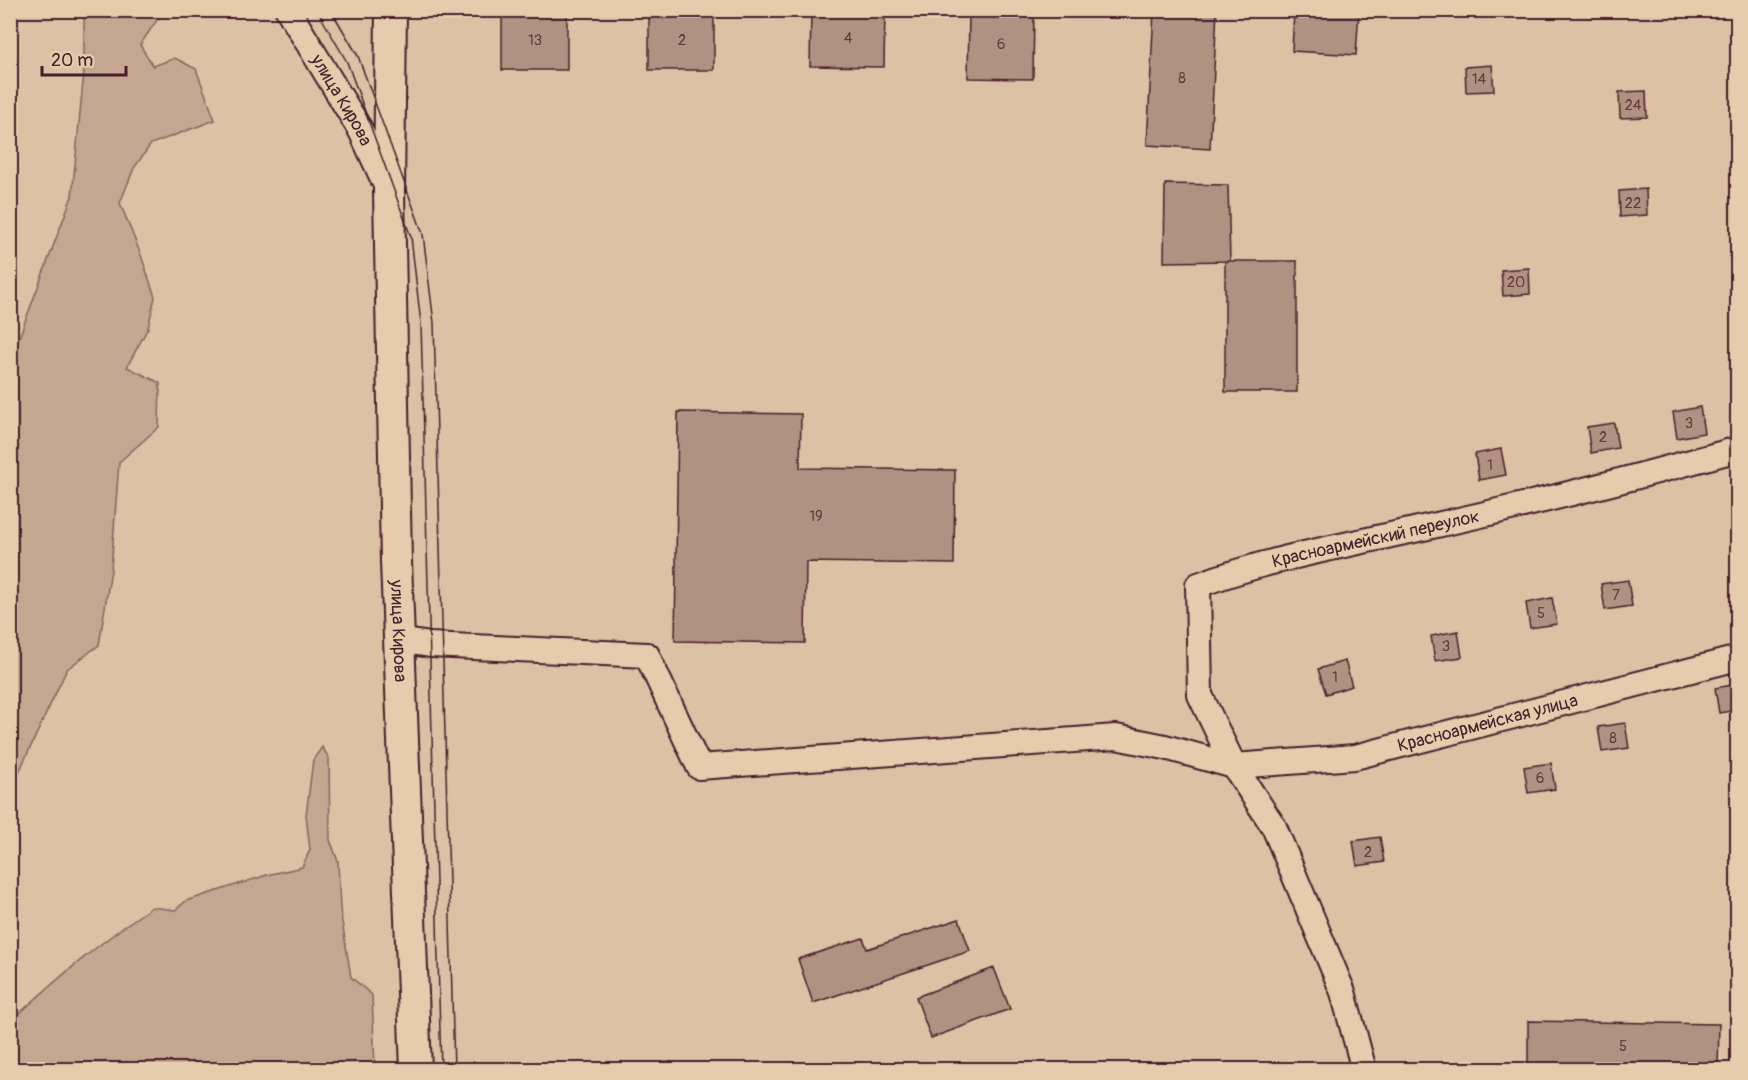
<svg xmlns="http://www.w3.org/2000/svg" width="1748" height="1080" font-family="Pangolin,sans-serif">
	<style>
		.green { fill: #c4a691; stroke: #87625e; stroke-width: 1.5 }
		.building { fill: #b19181; stroke: #4a1f2b; stroke-width: 1.5 }
		.lines { fill: none; stroke-linecap: round; stroke-linejoin: round }
		.minor-casing { stroke: #4a1f2b; stroke-width: 28 }
		.tertiary-casing { stroke: #4a1f2b; stroke-width: 34 }
		.minor { stroke: #e6cbad; stroke-width: 24 }
		.tertiary { stroke: #e6cbad; stroke-width: 30 }
		.tram { stroke: #4a1f2b; stroke-width: 1.5 }
		.labels { text-anchor: middle; dominant-baseline: central; stroke-width: 5; stroke-linejoin: round; paint-order: stroke }
		.number-label { font-size: 15px; fill: #643c40 }
		.street-label { font-size: 18px; fill: #4a1f2b; stroke: #e6cbad }
	</style>
	<rect width="100%" height="100%" fill="#ddc1a5"/>
	<filter id="ink" filterUnits="userSpaceOnUse"><feTurbulence type="fractalNoise" baseFrequency=".0167" numOctaves="2"/><feDisplacementMap in="SourceGraphic" scale="12" xChannelSelector="R" yChannelSelector="G"/><feConvolveMatrix kernelMatrix="1 2 1 2 8 2 1 2 1" color-interpolation-filters="sRGB"/></filter>
	<g filter="url(#ink)">
		<path class="green" d="M84,11H163L140,45L153,66L175,58L196,69L215,120L151,144L134,168L120,203L141,255L155,297L148,328L127,367L160,383L159,427L119,462L111,570L99,645L67,669L11,789V359L72,196L84,71Z
			M322,747L329,758L330,840L338,861L340,909L351,977L372,995L375,1069H11V1021C56,980 101,941 152,907L175,910L186,901L267,875L302,867L310,850L306,815L313,760Z"/>
		<path class="building" d="M502,10H567V70H502Z
			M649,10H714V70H649Z
			M811,10H885L884,67L810,66Z
			M969,10H1034L1033,79L968,78Z
			M1154,10H1217L1210,149L1147,145Z
			M1294,10H1359L1356,55L1292,51Z
			M1492,65L1494,91L1466,92L1465,67Z
			M1646,91L1647,117L1620,118L1619,92Z
			M1165,184L1228,185L1230,261L1164,262Z
			M1646,189L1647,215L1620,217L1619,191Z
			M1225,261H1297V392H1225Z
			M1529,268L1530,294L1503,296L1501,270Z
			M1700,407L1704,433L1677,438L1673,412Z
			M678,412L801,414L800,468L955,470L954,564L806,562L805,643L675,641Z
			M1614,423L1618,448L1591,453L1587,427Z
			M1501,449L1506,475L1479,480L1475,454Z
			M1628,580L1632,606L1605,610L1601,584Z
			M1552,598L1557,624L1530,628L1526,603Z
			M1458,631L1462,657L1435,661L1431,636Z
			M1345,661L1352,686L1326,694L1318,669Z
			M1738,684V710L1719,713L1715,688Z
			M1625,723L1629,748L1602,752L1598,727Z
			M1551,763L1555,789L1528,793L1524,767Z
			M1380,837L1384,862L1357,866L1353,841Z
			M959,919L970,951L813,1003L798,959L863,938L867,949Z
			M994,968L1010,1009L931,1038L916,997Z
			M1528,1021L1719,1024L1718,1070L1528,1068Z"/>
		<g class="lines">
			<g class="minor-casing">
				<g id="minor">
					<path id="s1" d="M288,10L361,131L388,190"/>
					<path id="s2" d="M399,640L430,645L647,655L699,767L1116,737L1165,747L1234,766L1355,757L1738,658"/>
					<path id="s3" d="M1364,1070L1343,992L1274,827L1234,766L1200,695L1198,585C1270,558 1348,545 1423,528C1529,505 1634,478 1738,449"/>
				</g>
			</g>
			<g class="tertiary-casing">
				<g id="tertiary">
					<path id="s4" d="M391,10L389,192L396,562L416,1070"/>
				</g>
			</g>
			<use href="#minor" class="minor"/>
			<use href="#tertiary" class="tertiary"/>
			<path class="tram" d="M317,10L347,62L411,237L421,324L441,1070
				M331,10L358,56L423,234L434,323L454,1070"/>
		</g>
	</g>
	<g class="labels">
		<g class="number-label">
			<text x="848" y="38">4</text>
			<text x="535" y="40">13</text>
			<text x="682" y="40">2</text>
			<text x="1001" y="44">6</text>
			<text x="1182" y="78">8</text>
			<text x="1479" y="79">14</text>
			<text x="1633" y="105">24</text>
			<text x="1633" y="203">22</text>
			<text x="1516" y="282">20</text>
			<text x="1689" y="423">3</text>
			<text x="1603" y="437">2</text>
			<text x="1490" y="465">1</text>
			<text x="816" y="516">19</text>
			<text x="1616" y="595">7</text>
			<text x="1541" y="613">5</text>
			<text x="1446" y="646">3</text>
			<text x="1335" y="677">1</text>
			<text x="1613" y="738">8</text>
			<text x="1540" y="778">6</text>
			<text x="1368" y="852">2</text>
			<text x="1623" y="1046">5</text>
		</g>
		<g class="street-label">
			<text stroke="none"><textPath href="#s1" startOffset="105">улица Кирова</textPath></text>
			<text stroke="none"><textPath href="#s3" startOffset="705">Красноармейский переулок</textPath></text>
			<text stroke="none"><textPath href="#s4" startOffset="621">улица Кирова</textPath></text>
			<text stroke="none"><textPath href="#s2" startOffset="1170">Красноармейская улица</textPath></text>
		</g>
	</g>
	<rect width="1748" height="1080" fill="none" stroke="#e6cbad" stroke-width="36"/>
	<rect x="18" y="18" width="1712" height="1044" fill="none" stroke="#4a1f2b" stroke-width="2" filter="url(#ink)"/>
	<path d="M42 66v9h84v-9" fill="none" stroke="#4a1f2b" stroke-width="3"/>
	<text x="51" y="66" font-size="18" fill="#4a1f2b" stroke="#e6cbad" stroke-width="4.5" paint-order="stroke">20 m</text>
</svg>
